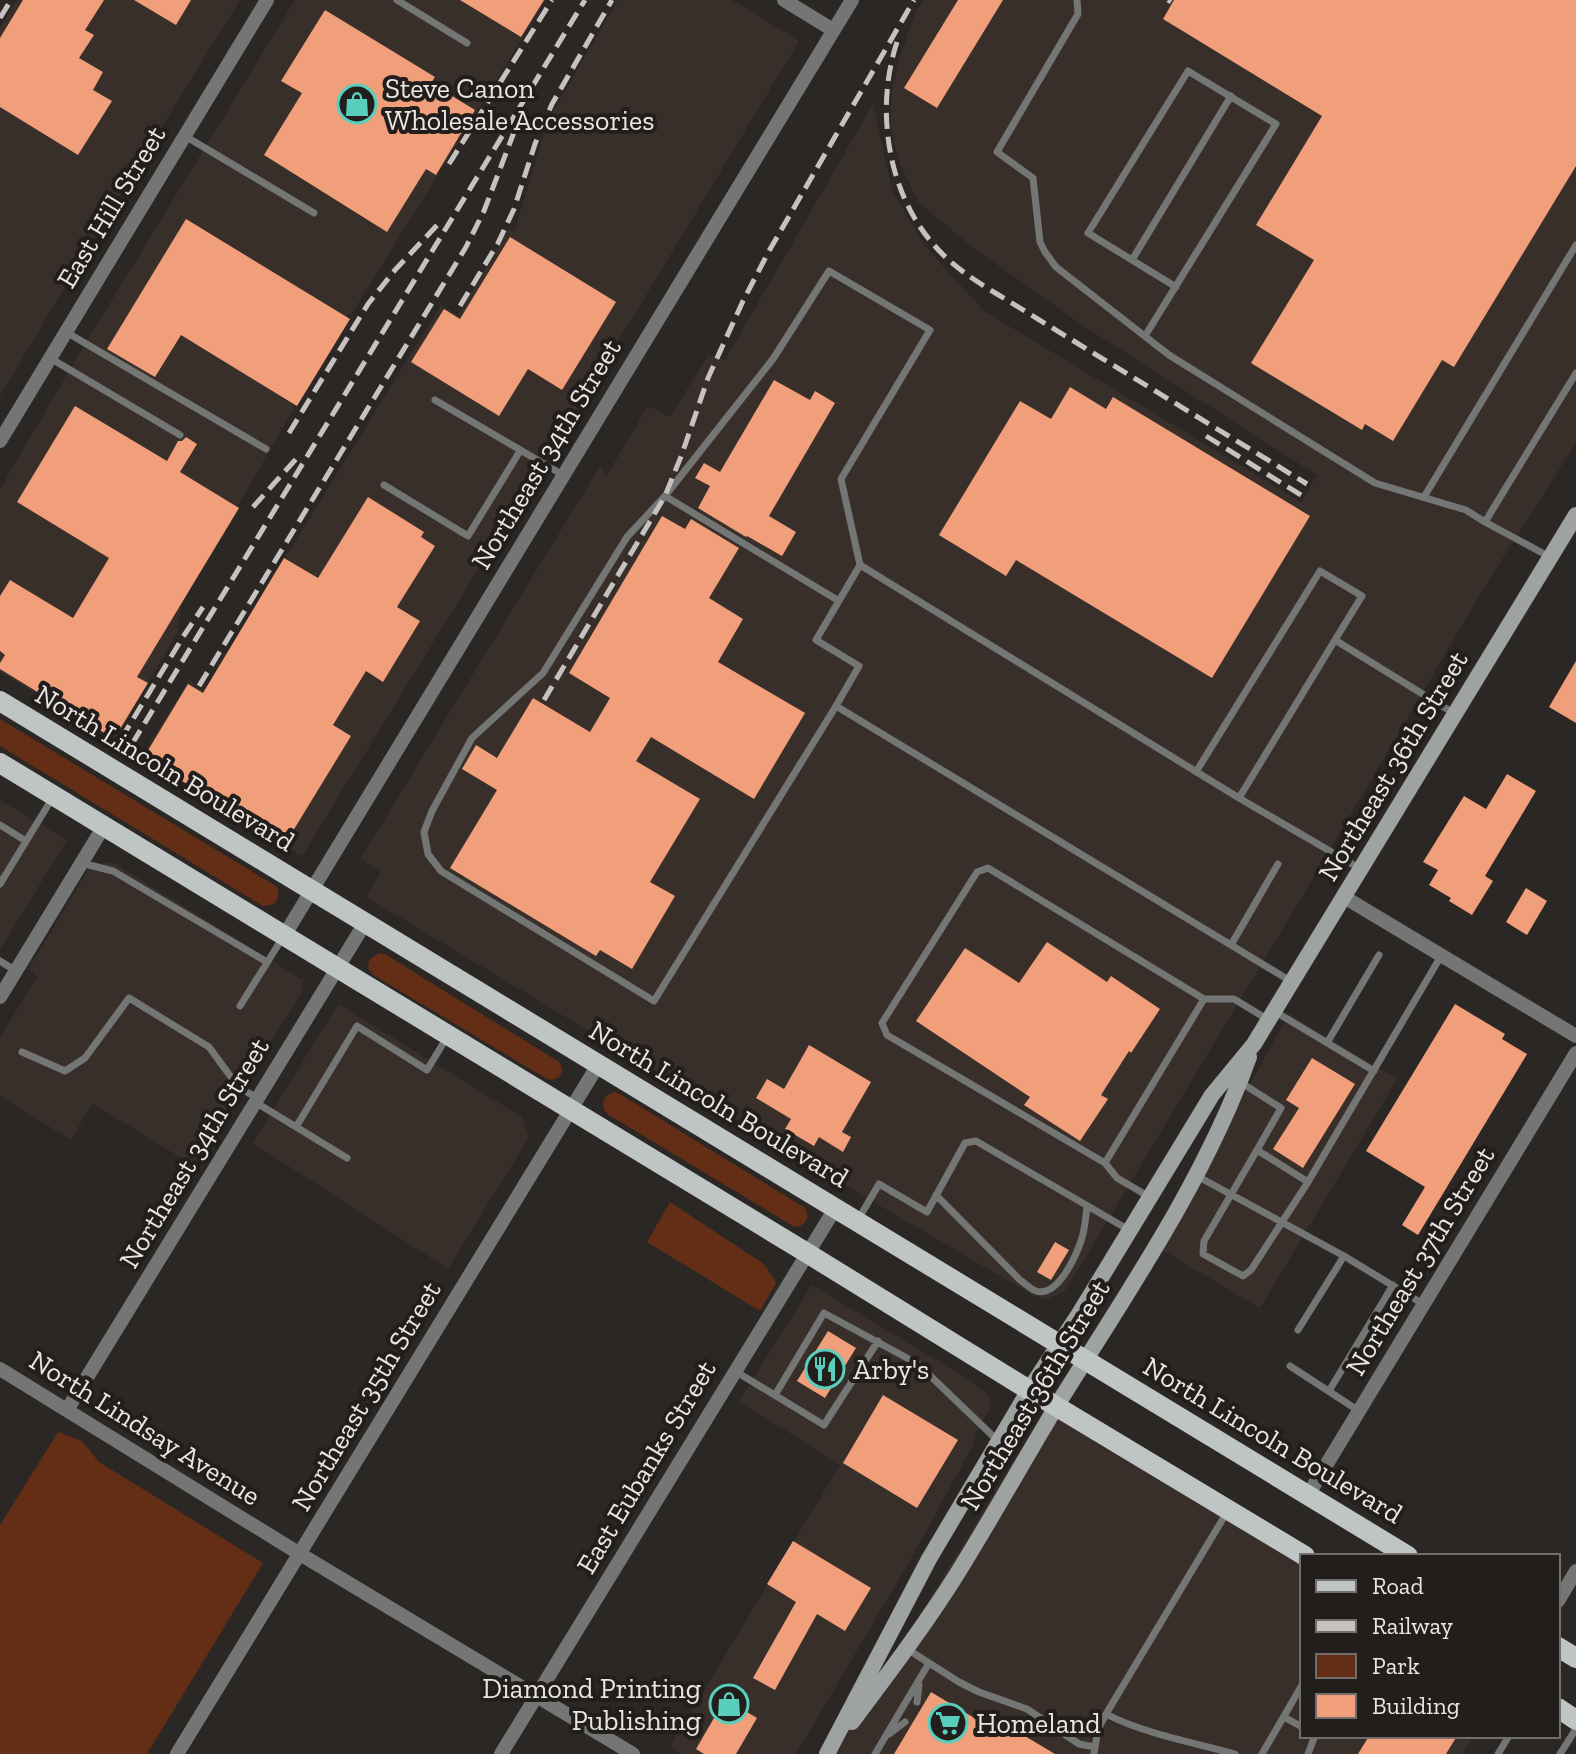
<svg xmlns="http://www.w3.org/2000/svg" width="1576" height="1754" font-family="'Zilla Slab',serif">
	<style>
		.built { fill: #392f2a }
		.green { fill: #632e15 }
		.building { fill: #f19e7a }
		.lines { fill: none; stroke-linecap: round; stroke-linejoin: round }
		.service { stroke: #737675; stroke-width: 7 }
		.minor { stroke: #737675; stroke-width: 14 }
		.secondary { stroke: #9ea2a1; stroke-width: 16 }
		.primary { stroke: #bfc5c4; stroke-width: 20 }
		.rail { stroke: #c5c2c0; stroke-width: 5; stroke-dasharray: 16 8; stroke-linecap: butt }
		.labels { text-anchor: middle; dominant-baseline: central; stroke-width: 8; stroke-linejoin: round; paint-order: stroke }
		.poi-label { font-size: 28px; fill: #e9e6e4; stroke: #221e1c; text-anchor: start }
		.street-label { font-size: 28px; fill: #e9e6e4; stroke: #221e1c }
	</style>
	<rect width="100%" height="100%" fill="#2b2725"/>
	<path class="built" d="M17,0H240L127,183L0,396V28Z
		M295,0H546L351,315L348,314L181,605L178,631L115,740L0,672V489L82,349Z
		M618,0H732L799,41L641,304L302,856L142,756L189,680L203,691L441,305L458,316L509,229L514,232L548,120Z
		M923,0H1576V443L1487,583L1318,870L1065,1291L1047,1299L1034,1296L860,1194L366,897L381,872L361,858L600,466L607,475L648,406L670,417L709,354L725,360L873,104L892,190L925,246L984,311L1301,502L1317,475L1082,325L975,249L918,202L900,164L890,127L892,90L899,59L917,9Z
		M0,800L67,840L0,950Z
		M94,860L99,863H114L303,980L302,992L193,1165L92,1103L71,1140L0,1096V1037L37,978L29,968Z
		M338,1004L522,1117L529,1137L448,1269L253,1143Z
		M1289,1014L1397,1079L1260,1308L1162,1250L1226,1127Z
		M812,1285L971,1381L989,1396L991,1403L986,1416L975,1434L972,1447L912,1557L796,1754H681L670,1747L840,1465L739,1401Z
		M1046,1409L1302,1565V1736H1473L1462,1754H834Z"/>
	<path class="green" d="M0,719L276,886C280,893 279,897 274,904L263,906L0,746Z
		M380,953L385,954L559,1062C566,1072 559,1082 547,1079L375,976C364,968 367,958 380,953Z
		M614,1092L620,1094L805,1208C810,1216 807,1222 799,1227L793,1226L609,1115C599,1106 602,1097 614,1092Z
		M670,1202L765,1265L776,1283L760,1311L647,1242Z
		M58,1432L82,1441L99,1462L263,1563L147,1754H0V1525Z"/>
	<path class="building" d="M23,0H104L85,30L94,35L79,58L103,72L93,90L112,101L78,155L0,107V38Z
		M134,0H191L176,25Z
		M460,0H544L521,37Z
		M958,0H1003L937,108L904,88Z
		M1174,0H1576V166L1454,367L1442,360L1393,441L1365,424L1362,430L1251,363L1314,260L1256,225L1322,116L1163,19Z
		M325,10L435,77L431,83L475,110L436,175L426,169L387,232L264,155L302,93L281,81Z
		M186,219L350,319L297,406L181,335L155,377L107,349Z
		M510,237L616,302L562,390L528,369L499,416L411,362L444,309L460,319Z
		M774,380L810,400L815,391L835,403L769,516L796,532L782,556L747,536L746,537L698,508L710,486L695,478L704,463L720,472Z
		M1070,387L1106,409L1113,397L1310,516L1212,678L1016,560L1006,576L939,535L1020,401L1051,419Z
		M75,406L167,461L178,441H182L186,437L197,444L180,472L239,508L137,677L148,683L120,729L113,724L106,734L0,669V663L5,655L0,651V596L10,580L73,618L109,558L17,502Z
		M368,497L424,532L421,537L435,546L397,607L420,621L383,682L366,671L333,725L351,736L285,844L156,765L159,759L147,752L188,684L203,693L284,558L318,578Z
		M662,516L685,529L691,519L739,548L709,598L743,619L718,662L805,713L754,799L651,737L636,761L700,799L650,882L675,896L632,969L600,950L596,956L450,868L497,790L462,769L476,745L497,758L533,698L590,732L610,698L569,673Z
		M1576,661V723L1549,707Z
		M1507,774L1536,791L1485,876L1493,881L1472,915L1449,901L1451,898L1429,885L1438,870L1423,862L1464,796L1486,809Z
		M1526,888L1547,901L1527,935L1506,922Z
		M1047,942L1107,982L1111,976L1160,1009L1131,1053L1129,1051L1101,1095L1108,1099L1080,1141L1024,1105L1030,1097L916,1021L965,948L1019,983Z
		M1455,1004L1505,1034L1502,1039L1527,1054L1418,1235L1402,1225L1425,1187L1366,1151Z
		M809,1045L871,1082L842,1132L851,1137L843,1152L819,1137L814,1146L785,1129L791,1119L756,1098L767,1079L784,1089Z
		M1312,1058L1355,1084L1303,1168L1273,1149L1299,1108L1286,1100Z
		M1055,1242L1069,1250L1051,1280L1037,1272Z
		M828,1331L856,1348L825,1398L797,1381Z
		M883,1395L958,1440L917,1508L843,1463Z
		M793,1541L871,1588L845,1631L817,1614L775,1690L753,1678L796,1602L767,1584Z
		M931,1692L991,1728L996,1719L1055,1754H894Z
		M725,1699L757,1718L736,1754H704L696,1749Z
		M1369,1736H1457L1446,1754H1358Z"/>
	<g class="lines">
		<path class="service" d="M397,0L467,43
			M1077,0L1078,14L997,152L1033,178L1040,242L1045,252L1056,267L1169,355L1375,483L1466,510L1485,522
			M185,136L314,213
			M1132,260L1231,96
			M66,332L266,449
			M1145,336L1276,124L1188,71L1088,233L1176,287
			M50,358L180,435
			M435,400L563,475
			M384,485L468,536L520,451
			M665,496L839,601
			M1424,497L1576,245
			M1548,556L1485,522L1576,373
			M860,565L816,640L859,666L836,706L1292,982
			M836,706L654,1001L441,871L428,854L424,832L432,811L472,738L543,673L627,537L665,496L773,359L829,271L930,330L841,479L860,565L1239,798L1359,868
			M1196,772L1320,571L1362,596L1335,640
			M1239,798L1335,640L1455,714
			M0,825L26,841
			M81,863L113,871L267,962
			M0,884L53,797
			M1231,945L1278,864
			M0,961L16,971
			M240,1006L283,937
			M1274,1011L1374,1071
			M1327,1043L1379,955
			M22,1052L65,1071L85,1058L129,998L209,1047L239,1088L258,1098
			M1240,1082L1281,1108L1257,1150L1308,1182
			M255,1102L347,1158
			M296,1127L357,1026L427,1070L447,1037
			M1257,1150L1204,1241L1203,1254L1243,1276L1251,1270L1308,1182L1441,956
			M1105,1163L1204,999
			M1197,1176L1344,1256L1423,1304
			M936,1195L1020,1280C1025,1283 1030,1289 1036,1291C1058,1298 1077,1254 1082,1238C1085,1228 1086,1216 1087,1206
			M1148,1196L1117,1178L1105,1163L887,1035L882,1023L977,872L988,868L1204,999H1234L1267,1019
			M859,1218L879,1184L927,1212L965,1143L976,1141L1129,1230
			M1298,1330L1344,1256
			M1290,1366L1359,1411
			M735,1371L824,1425L878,1341
			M1329,1391L1393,1285
			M775,1395L824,1313L918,1364L998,1441
			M907,1649L959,1682L979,1692L1027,1709L1079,1744L1095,1747
			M917,1702L919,1685
			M1106,1714C1145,1734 1192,1742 1235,1754
			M1284,1717L1302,1727
			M889,1734L905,1722
			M875,1754L929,1663
			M1094,1754L1098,1729L1106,1714L1227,1512
			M1262,1754L1302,1685
			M1308,1754L1314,1738L1313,1736
			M1498,1754L1509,1736
			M1560,1754L1576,1729"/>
		<path class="minor" d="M784,0L833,30
			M0,441L267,0
			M1344,897L1576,1036
			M284,936L852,0
			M0,997L104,826
			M0,1369L300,1554L633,1754
			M67,1410L365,923
			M1308,1495L1576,1053
			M1558,1601L1576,1571
			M177,1754L598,1065
			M501,1754L836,1207"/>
		<path class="secondary" d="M852,1722C888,1674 925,1625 957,1574C991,1519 1023,1462 1056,1407C1126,1294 1204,1182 1249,1057
			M827,1754L929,1559L1029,1390L1079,1314L1212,1095L1254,1044L1576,515"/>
		<path class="primary" d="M0,701L1408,1556
			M0,763L807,1253L1029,1390L1305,1556
			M1558,1647L1576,1658
			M1558,1708L1576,1720"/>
		<path class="rail" d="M1168,0L1171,2
			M0,18L11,0
			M897,42C875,108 887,192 934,245C952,266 974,280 997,294L1307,484
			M449,164L552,0
			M460,306L498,243L514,209L535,144L552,104L612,0
			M289,433L368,304L395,270L442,220
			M1206,436L1304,497
			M253,507L296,459
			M199,686L466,247L484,211L516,127
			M544,700L665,496L682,454L708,378L743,301L769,251L914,0
			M121,739L183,637L203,607
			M132,744L585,0"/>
	</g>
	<defs>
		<g id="shop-ring" transform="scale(2)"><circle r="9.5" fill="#221e1c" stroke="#5acebd" stroke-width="1.5"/><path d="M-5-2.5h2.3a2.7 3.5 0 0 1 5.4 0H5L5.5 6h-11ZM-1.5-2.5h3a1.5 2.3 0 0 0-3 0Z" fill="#5acebd"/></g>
		<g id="restaurant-ring" transform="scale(2)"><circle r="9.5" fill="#221e1c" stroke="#5acebd" stroke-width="1.5"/><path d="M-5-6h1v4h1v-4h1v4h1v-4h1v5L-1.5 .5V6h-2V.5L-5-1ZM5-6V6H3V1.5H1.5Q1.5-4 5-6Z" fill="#5acebd"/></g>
		<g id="supermarket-ring" transform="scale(2)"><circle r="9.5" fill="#221e1c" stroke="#5acebd" stroke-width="1.5"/><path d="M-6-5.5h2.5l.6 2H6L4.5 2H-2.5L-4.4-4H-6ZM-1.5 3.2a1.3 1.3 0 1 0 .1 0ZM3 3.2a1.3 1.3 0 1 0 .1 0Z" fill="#5acebd"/></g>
	</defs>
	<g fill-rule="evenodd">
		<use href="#shop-ring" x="357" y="104"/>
		<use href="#restaurant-ring" x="825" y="1369"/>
		<use href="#shop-ring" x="729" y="1704"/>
		<use href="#supermarket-ring" x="948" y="1723"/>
	</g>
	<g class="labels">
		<g class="poi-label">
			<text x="385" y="88">Steve Canon<tspan x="385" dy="32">Wholesale Accessories</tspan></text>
			<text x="853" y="1369">Arby's</text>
			<text x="701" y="1688" text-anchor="end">Diamond Printing<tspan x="701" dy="32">Publishing</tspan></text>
			<text x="976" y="1723">Homeland</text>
		</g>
		<g class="street-label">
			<text transform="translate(111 207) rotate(-59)">East Hill Street</text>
			<text transform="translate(546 454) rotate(-59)">Northeast 34th Street</text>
			<text transform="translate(1393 766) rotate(-59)">Northeast 36th Street</text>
			<text transform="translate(165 768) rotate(31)">North Lincoln Boulevard</text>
			<text transform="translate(719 1104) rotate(31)">North Lincoln Boulevard</text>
			<text transform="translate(194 1153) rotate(-59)">Northeast 34th Street</text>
			<text transform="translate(1420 1261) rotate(-59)">Northeast 37th Street</text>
			<text transform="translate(1035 1395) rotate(-59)">Northeast 36th Street</text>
			<text transform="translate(366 1396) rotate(-59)">Northeast 35th Street</text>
			<text transform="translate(145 1428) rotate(32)">North Lindsay Avenue</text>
			<text transform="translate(1273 1440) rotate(31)">North Lincoln Boulevard</text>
			<text transform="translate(646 1467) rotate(-59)">East Eubanks Street</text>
		</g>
	</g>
	<rect x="1300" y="1554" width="260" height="184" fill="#221e1c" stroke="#726e6c" stroke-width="2"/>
	<rect x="1316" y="1580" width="40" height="12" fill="#bfc5c4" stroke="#726e6c" stroke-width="2"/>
	<text x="1372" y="1594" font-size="24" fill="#e9e6e4">Road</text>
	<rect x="1316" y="1620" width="40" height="12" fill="#c5c2c0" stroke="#726e6c" stroke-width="2"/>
	<text x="1372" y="1634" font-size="24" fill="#e9e6e4">Railway</text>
	<rect x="1316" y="1654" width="40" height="24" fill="#632e15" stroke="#726e6c" stroke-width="2"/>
	<text x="1372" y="1674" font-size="24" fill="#e9e6e4">Park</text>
	<rect x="1316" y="1694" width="40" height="24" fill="#f19e7a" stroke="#726e6c" stroke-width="2"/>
	<text x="1372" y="1714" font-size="24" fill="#e9e6e4">Building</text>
</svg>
